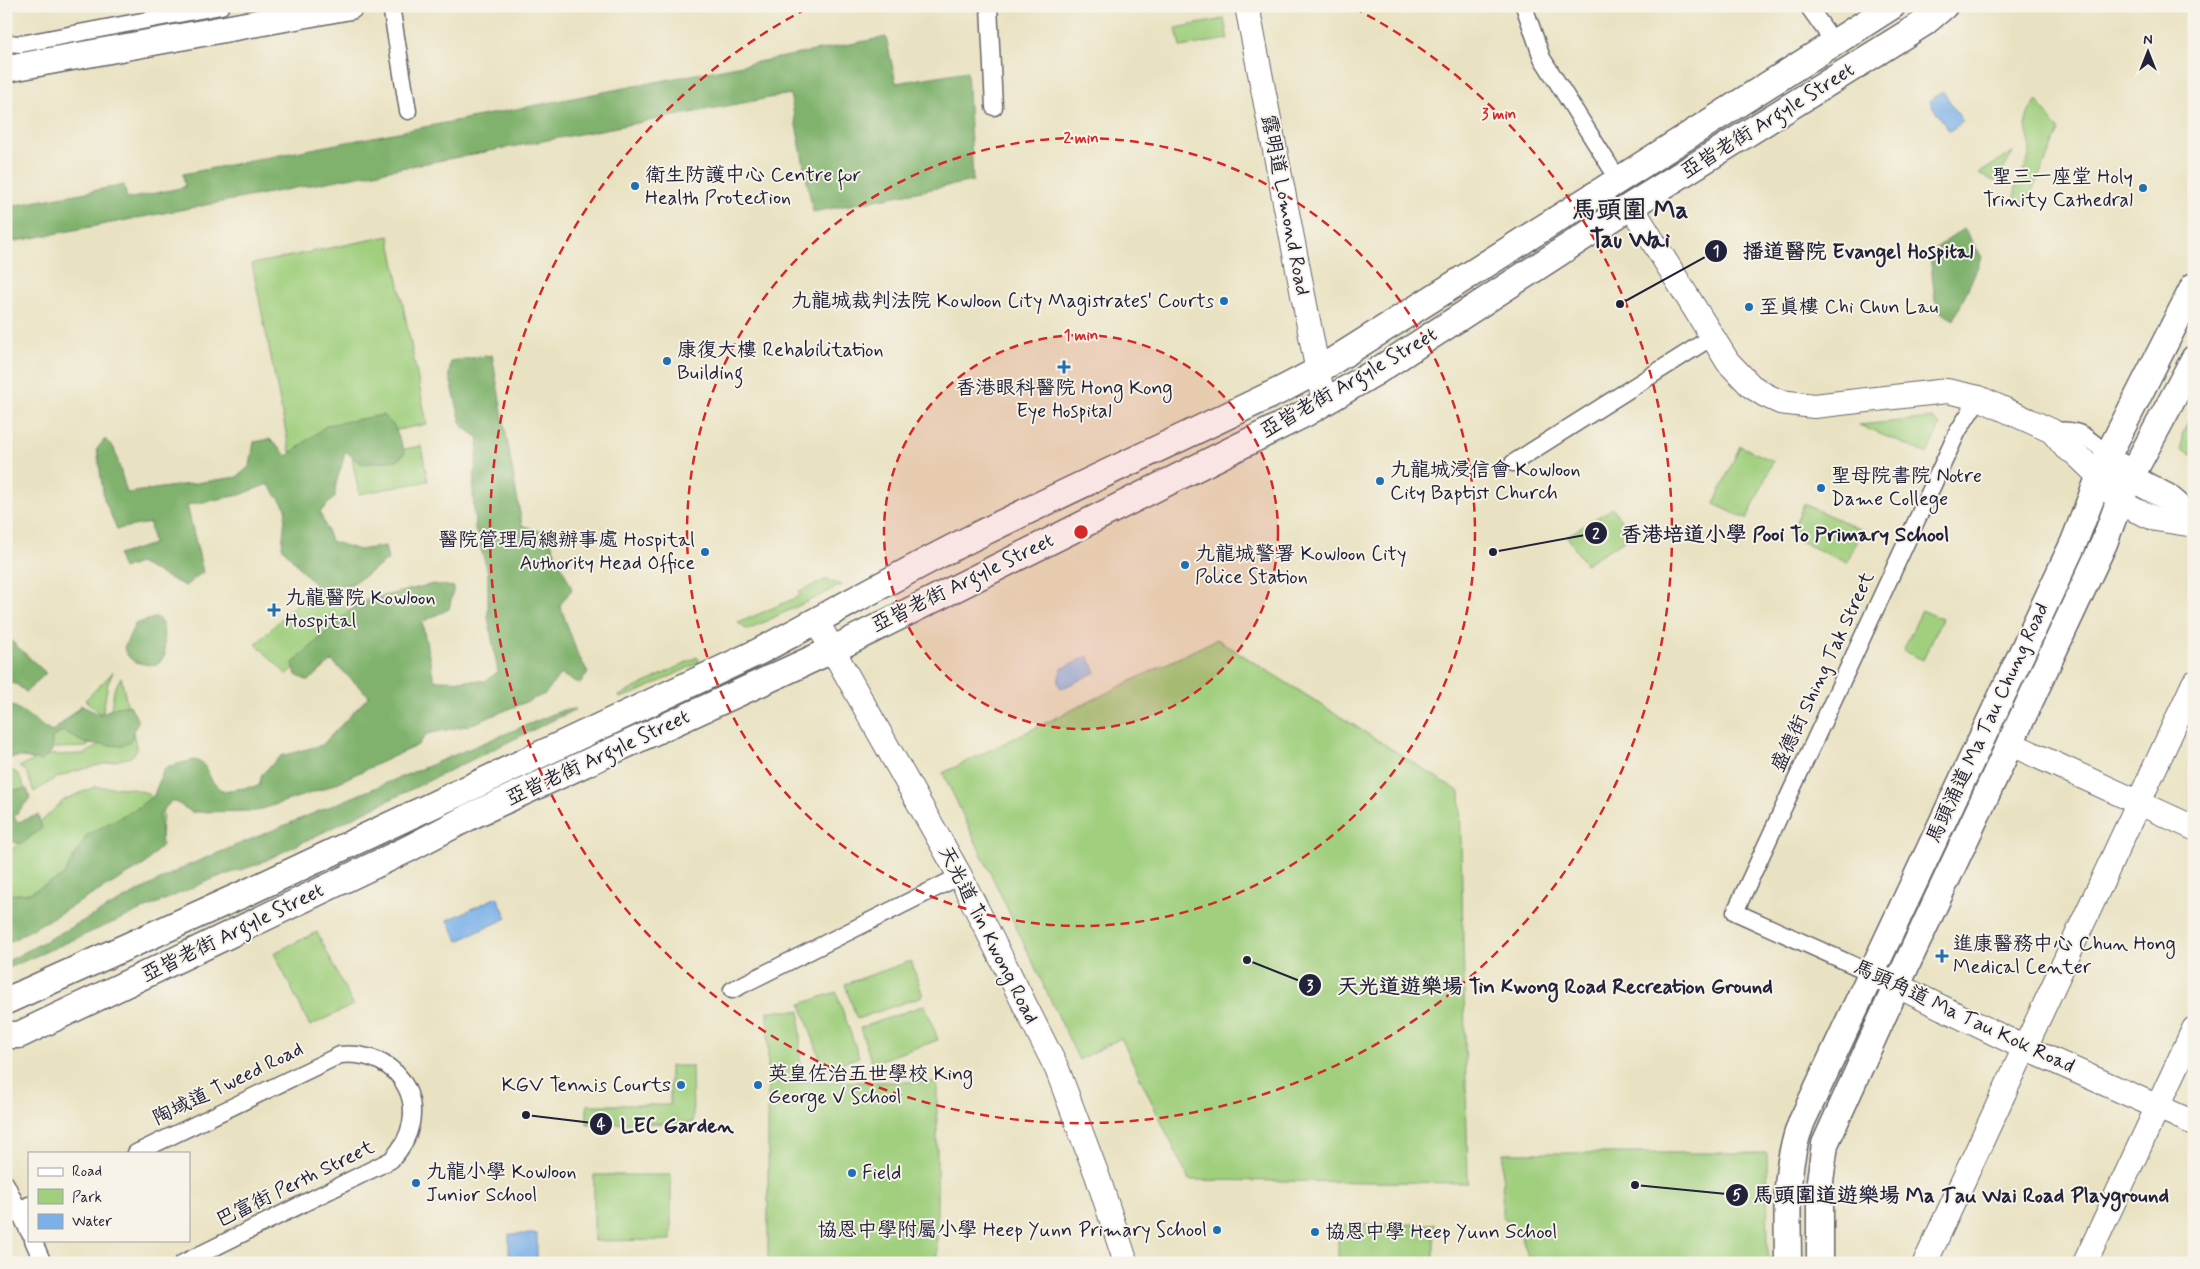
<svg xmlns="http://www.w3.org/2000/svg" width="2200" height="1269" font-family="Mynerve,'LXGW WenKai TC',sans-serif">
	<style>
		.green { fill: #a0cf7e; stroke: #61785c }
		.forest { fill: #80b26d; stroke: #516a54 }
		.water { fill: #7bb1e9; stroke: #4e6a92 }
		.lines { fill: none; stroke-linecap: round; stroke-linejoin: round }
		.street-casing { stroke: #68656a; stroke-width: 19 }
		.secondary-casing { stroke: #68656a; stroke-width: 26 }
		.primary-casing { stroke: #68656a; stroke-width: 29 }
		.street { stroke: #fff; stroke-width: 16 }
		.secondary { stroke: #fff; stroke-width: 24 }
		.primary { stroke: #fff; stroke-width: 26 }
		.ring { fill: none; stroke: #d62828; stroke-width: 2.5; stroke-dasharray: 9 6 }
		.poi-dot { fill: #1f6fb2; stroke: #f7f3e8; stroke-width: 2 }
		.labels { text-anchor: middle; dominant-baseline: central; stroke-width: 4; stroke-linejoin: round; paint-order: stroke }
		.street-label { font-size: 20px; fill: #22223b; stroke: #f7f3e8 }
		.poi-label { font-size: 20px; fill: #22223b; stroke: #f7f3e8; text-anchor: start }
		.district-label { font-size: 25px; font-weight: bold; fill: #22223b; stroke: #f7f3e8 }
		.centre { fill: #d62828; stroke: #f7f3e8; stroke-width: 2.5 }
		.ring-label { font-size: 15px; text-anchor: middle; font-weight: bold; fill: #d62828; stroke: #f7f3e8; stroke-width: 4; stroke-linejoin: round; paint-order: stroke }
		.leader { fill: none; stroke: #22223b; stroke-width: 2 }
		.callout-dot { fill: #22223b; stroke: #f7f3e8; stroke-width: 2 }
		.mark-label { font-size: 15px; text-anchor: middle; font-weight: bold; fill: #fff }
		.callout-label { font-size: 21px; text-anchor: middle; font-weight: bold; fill: #22223b; stroke: #f7f3e8; stroke-width: 4; stroke-linejoin: round; paint-order: stroke }
	</style>
	<rect width="100%" height="100%" fill="#f7f3e8"/>
	<filter id="ink" filterUnits="userSpaceOnUse"><feTurbulence type="fractalNoise" baseFrequency=".02" numOctaves="2"/><feDisplacementMap in="SourceGraphic" scale="10" xChannelSelector="R" yChannelSelector="G"/><feConvolveMatrix kernelMatrix="1 2 1 2 8 2 1 2 1" color-interpolation-filters="sRGB"/></filter>
	<filter id="wash" filterUnits="userSpaceOnUse"><feTurbulence type="fractalNoise" baseFrequency=".0096" numOctaves="4" result="noise"/><feDisplacementMap in="SourceGraphic" scale="20" xChannelSelector="R" yChannelSelector="G"/><feGaussianBlur stdDeviation="1.12" result="paint"/><feColorMatrix in="noise" values="0 0 0 0 0 0 0 0 0 0 0 0 0 0 0 0 0 1.4 0 .05"/><feComposite in="paint" operator="in"/></filter>
	<g filter="url(#wash)">
		<rect width="100%" height="100%" fill="#e9e2c2"/>
		<path class="green" d="M1224,19L1228,39L1180,47L1176,28Z
			M2037,100L2059,131L2025,207L2016,200C2011,185 2026,171 2029,156C2035,135 2014,128 2037,100Z
			M2013,152L1998,180H1992L1978,174Z
			M389,236L427,424L290,452L252,264Z
			M2194,409V456L2181,450L2182,435Z
			M1933,418L1940,425L1927,454L1859,425Z
			M421,446L428,481L359,494L352,459Z
			M1740,446L1773,461L1747,519L1714,504Z
			M1804,504L1862,530L1847,563L1789,536Z
			M1613,508L1631,536L1585,564L1567,536Z
			M828,579L831,582L842,585L752,628L746,629L738,623L800,596L799,591Z
			M319,581L350,612L287,675L256,644Z
			M1922,610L1942,619L1923,660L1903,651Z
			M1217,639L1460,792L1468,1183L1189,1180L1121,1038L1079,1060L943,773Z
			M697,657L700,662L636,693L620,698L619,696Z
			M113,672L108,683L102,715L85,700Z
			M121,677L137,750L131,757L72,772L56,778L34,792L26,771L19,767L46,755L85,754L102,743L107,736L114,690Z
			M81,705L101,721L98,734L87,747L54,748L45,741Z
			M6,766L19,775L29,799L6,819Z
			M94,787L130,788L147,793L163,814L161,836L149,853L6,938V855L64,800Z
			M317,932L353,1005L310,1026L274,953Z
			M911,961L923,996L857,1019L845,984Z
			M836,992L859,1057L824,1070L801,1004Z
			M925,1005L938,1040L872,1063L860,1028Z
			M768,1011H800V1080H768Z
			M670,1066H692L693,1123L587,1124V1105H670Z
			M768,1082H937V1263H768Z
			M1503,1153H1767L1768,1263H1530L1520,1232L1502,1216Z
			M594,1175H671V1240L594,1241Z
			M1434,1224V1263H1338V1225Z"/>
		<path class="forest" d="M886,37L896,83L967,71L973,181L813,212L790,94L6,243V207L124,185L127,199L185,187L183,174Z
			M1964,229L1982,257L1954,320L1942,313L1935,300L1930,256L1934,249Z
			M492,355L522,525L547,534L572,589L560,605L577,653L588,672L580,684L560,674L545,694L470,725L427,734L418,745L326,788L256,811L192,812L172,800L159,815L162,845L144,865L6,944V895L29,893L63,876L87,835L139,807L154,795L164,769L169,766L194,760L203,763L212,781L222,791L259,786L262,774L281,756L322,745L369,696L332,661L308,681L296,675L293,663L359,602L433,584L454,587L449,609L422,622L434,680L485,681L498,672L488,617V572L475,529L473,489L479,438L462,426L449,374L451,361Z
			M383,415L394,426L405,453L398,460L362,464L345,451C343,467 334,481 335,497L320,512L331,541L359,550L385,546L388,560L352,584L317,588L282,547L286,508L268,484L240,495L187,505L203,572L185,586L139,563L123,569L118,555L153,544L150,523L117,529L104,499L97,449L105,439L114,448L127,493L237,477L250,466L254,442L270,439L287,456L327,425Z
			M157,617L163,625L165,655L157,665C141,664 129,664 124,648L135,624Z
			M6,636L46,673L26,692L16,684L8,683L6,685V666L10,662L6,659Z
			M6,703C24,709 35,723 52,732L82,706L99,714L117,707L130,705L138,721L130,742L121,746L84,743L64,731L52,738V751L41,761C30,759 15,753 6,761Z
			M576,709L256,865L215,878L6,969V962L184,867L563,710Z
			M27,789L30,798L14,817L18,822L38,815L42,828L23,843L6,842V795L15,790Z"/>
		<path class="water" d="M1943,91L1963,122L1949,131L1929,101Z
			M1088,656L1096,672L1061,689L1058,682L1061,669Z
			M497,897L507,918L458,941L448,920Z
			M509,1234H537V1263H509Z"/>
	</g>
	<g filter="url(#ink)">
		<g class="lines">
			<g class="street-casing">
				<path id="street" d="M391,6L408,111
					M989,6L994,107
					M1524,6L1542,58L1618,179
					M1808,6L1835,44
					M6,43L21,44L221,6
					M2052,431C2082,428 2086,437 2108,455
					M1513,463L1712,337
					M1871,973L1735,912L1958,431L1979,398
					M732,990L960,876
					M136,1153L340,1055C404,1049 436,1113 391,1160L183,1263
					M6,1184L29,1232
					M6,1217L29,1205
					M33,1240L43,1263"/>
			</g>
			<g class="secondary-casing">
				<path id="secondary" d="M1247,6L1324,403
					M1631,206L1728,362L1751,386L1765,395L1780,402L1814,406L1947,391L1979,398L2052,431L2066,448L2075,453L2100,477L2119,502L2135,510L2156,519L2194,525
					M817,622L960,876L1057,1069L1097,1175L1126,1263
					M2011,744L2194,828
					M1871,973L2025,1048L2194,1123
					M1925,1263L2194,683
					M2085,1263L2194,1029"/>
			</g>
			<g class="primary-casing">
				<path id="primary" d="M6,69L350,6
					M2119,466L2131,478L2167,497L2194,520
					M6,1001L248,892L758,652C834,612 908,569 986,531C1084,483 1184,437 1283,389L1317,371L1444,291L1892,6
					M6,1035H19L408,849L471,816L832,650L1306,413L1374,373L1631,206L1924,23L1944,6
					M1788,1263C1788,1213 1783,1168 1802,1121L2074,542L2108,455L2194,286
					M1820,1263V1181L1825,1144L1897,985L2104,543L2119,502L2136,467L2194,359"/>
			</g>
			<use href="#street" class="street"/>
			<use href="#secondary" class="secondary"/>
			<use href="#primary" class="primary"/>
		</g>
	</g>
	<circle cx="1081" cy="532" r="197" fill="#d62828" fill-opacity=".12"/>
	<g class="ring">
		<circle cx="1081" cy="532" r="197"/>
		<circle cx="1081" cy="532" r="394"/>
		<path d="M1354 8A591 591 0 1 1 808 8"/>
	</g>
	<g class="poi-dot">
		<circle cx="635" cy="186" r="5"/>
		<circle cx="2143" cy="188" r="5"/>
		<circle cx="1224" cy="301" r="5"/>
		<circle cx="1749" cy="307" r="5"/>
		<circle cx="667" cy="361" r="5"/>
		<path d="M1061.5 359.5h5v5h5v5h-5v5h-5v-5h-5v-5h5z"/>
		<circle cx="1380" cy="481" r="5"/>
		<circle cx="1821" cy="488" r="5"/>
		<circle cx="705" cy="552" r="5"/>
		<circle cx="1185" cy="565" r="5"/>
		<path d="M271.5 602.5h5v5h5v5h-5v5h-5v-5h-5v-5h5z"/>
		<path d="M1939.5 948.5h5v5h5v5h-5v5h-5v-5h-5v-5h5z"/>
		<circle cx="681" cy="1085" r="5"/>
		<circle cx="758" cy="1085" r="5"/>
		<circle cx="852" cy="1173" r="5"/>
		<circle cx="416" cy="1183" r="5"/>
		<circle cx="1217" cy="1230" r="5"/>
		<circle cx="1315" cy="1232" r="5"/>
	</g>
	<g class="labels">
		<g class="street-label">
			<text transform="translate(1768 121) rotate(-32)">亞皆老街 Argyle Street</text>
			<text transform="translate(1285 205) rotate(79)">露明道 Lomond Road</text>
			<text transform="translate(1349 383) rotate(-30)">亞皆老街 Argyle Street</text>
			<text transform="translate(963 583) rotate(-26)">亞皆老街 Argyle Street</text>
			<text transform="translate(1823 672) rotate(-65)">盛德街 Shing Tak Street</text>
			<text transform="translate(1988 723) rotate(-65)">馬頭涌道 Ma Tau Chung Road</text>
			<text transform="translate(598 758) rotate(-25)">亞皆老街 Argyle Street</text>
			<text transform="translate(233 933) rotate(-26)">亞皆老街 Argyle Street</text>
			<text transform="translate(988 935) rotate(63)">天光道 Tin Kwong Road</text>
			<text transform="translate(1964 1017) rotate(25)">馬頭角道 Ma Tau Kok Road</text>
			<text transform="translate(228 1084) rotate(-26)">陶域道 Tweed Road</text>
			<text transform="translate(295 1184) rotate(-26)">巴富街 Perth Street</text>
		</g>
		<g class="poi-label">
			<text x="645" y="175">衛生防護中心 Centre for<tspan x="645" dy="23">Health Protection</tspan></text>
			<text x="2133" y="177" text-anchor="end">聖三一座堂 Holy<tspan x="2133" dy="23">Trinity Cathedral</tspan></text>
			<text x="1214" y="301" text-anchor="end">九龍城裁判法院 Kowloon City Magistrates' Courts</text>
			<text x="1759" y="307">至真樓 Chi Chun Lau</text>
			<text x="677" y="350">康復大樓 Rehabilitation<tspan x="677" dy="23">Building</tspan></text>
			<text x="1064" y="388" text-anchor="middle">香港眼科醫院 Hong Kong<tspan x="1064" dy="23">Eye Hospital</tspan></text>
			<text x="1390" y="470">九龍城浸信會 Kowloon<tspan x="1390" dy="23">City Baptist Church</tspan></text>
			<text x="1831" y="476">聖母院書院 Notre<tspan x="1831" dy="23">Dame College</tspan></text>
			<text x="695" y="540" text-anchor="end">醫院管理局總辦事處 Hospital<tspan x="695" dy="23">Authority Head Office</tspan></text>
			<text x="1195" y="554">九龍城警署 Kowloon City<tspan x="1195" dy="23">Police Station</tspan></text>
			<text x="285" y="598">九龍醫院 Kowloon<tspan x="285" dy="23">Hospital</tspan></text>
			<text x="1953" y="944">進康醫務中心 Chun Hong<tspan x="1953" dy="23">Medical Center</tspan></text>
			<text x="768" y="1074">英皇佐治五世學校 King<tspan x="768" dy="23">George V School</tspan></text>
			<text x="671" y="1085" text-anchor="end">KGV Tennis Courts</text>
			<text x="426" y="1172">九龍小學 Kowloon<tspan x="426" dy="23">Junior School</tspan></text>
			<text x="862" y="1173">Field</text>
			<text x="1207" y="1230" text-anchor="end">協恩中學附屬小學 Heep Yunn Primary School</text>
			<text x="1325" y="1232">協恩中學 Heep Yunn School</text>
		</g>
		<g class="district-label">
			<text x="1630" y="211">馬頭圍 Ma<tspan x="1630" dy="29">Tau Wai</tspan></text>
		</g>
	</g>
	<circle cx="1081" cy="532" r="8" class="centre"/>
	<g class="ring-label">
		<text x="1499" y="119">3 min</text>
		<text x="1081" y="143">2 min</text>
		<text x="1081" y="340">1 min</text>
	</g>
	<path class="leader" d="M1620 304L1716 251M1493 552L1596 533M1247 960L1310 985M526 1115L601 1124M1635 1185L1737 1195"/>
	<g class="callout-dot">
		<circle cx="1620" cy="304" r="5"/>
		<circle cx="1493" cy="552" r="5"/>
		<circle cx="1247" cy="960" r="5"/>
		<circle cx="526" cy="1115" r="5"/>
		<circle cx="1635" cy="1185" r="5"/>
		<circle cx="1716" cy="251" r="12"/>
		<circle cx="1596" cy="533" r="12"/>
		<circle cx="1310" cy="985" r="12"/>
		<circle cx="601" cy="1124" r="12"/>
		<circle cx="1737" cy="1195" r="12"/>
	</g>
	<g class="mark-label">
		<text x="1716" y="256">1</text>
		<text x="1596" y="539">2</text>
		<text x="1310" y="991">3</text>
		<text x="601" y="1129">4</text>
		<text x="1737" y="1200">5</text>
	</g>
	<g class="callout-label">
		<text x="1858" y="258">播道醫院 Evangel Hospital</text>
		<text x="1785" y="541">香港培道小學 Pooi To Primary School</text>
		<text x="1555" y="993">天光道遊樂場 Tin Kwong Road Recreation Ground</text>
		<text x="677" y="1132">LEC Garden</text>
		<text x="1961" y="1202">馬頭圍道遊樂場 Ma Tau Wai Road Playground</text>
	</g>
	<rect width="2200" height="1269" fill="none" stroke="#f7f3e8" stroke-width="25"/>
	<rect x="28" y="1152" width="162" height="90" fill="#f7f3e8" stroke="#a29fa3"/>
	<rect x="38" y="1168" width="25" height="8" fill="#ffffff" stroke="#a29fa3"/>
	<text x="72" y="1176" font-size="15" fill="#22223b">Road</text>
	<rect x="38" y="1189" width="25" height="15" fill="#a0cf7e" stroke="#a29fa3"/>
	<text x="72" y="1202" font-size="15" fill="#22223b">Park</text>
	<rect x="38" y="1214" width="25" height="15" fill="#7bb1e9" stroke="#a29fa3"/>
	<text x="72" y="1226" font-size="15" fill="#22223b">Water</text>
	<g transform="translate(2148 52)" stroke="#f7f3e8" stroke-width="4" paint-order="stroke">
	<path d="M0-4L9 19L0 12L-9 19Z" fill="#22223b"/>
	<text y="-8" font-size="14" font-weight="bold" text-anchor="middle" fill="#22223b">N</text>
	</g>
</svg>
